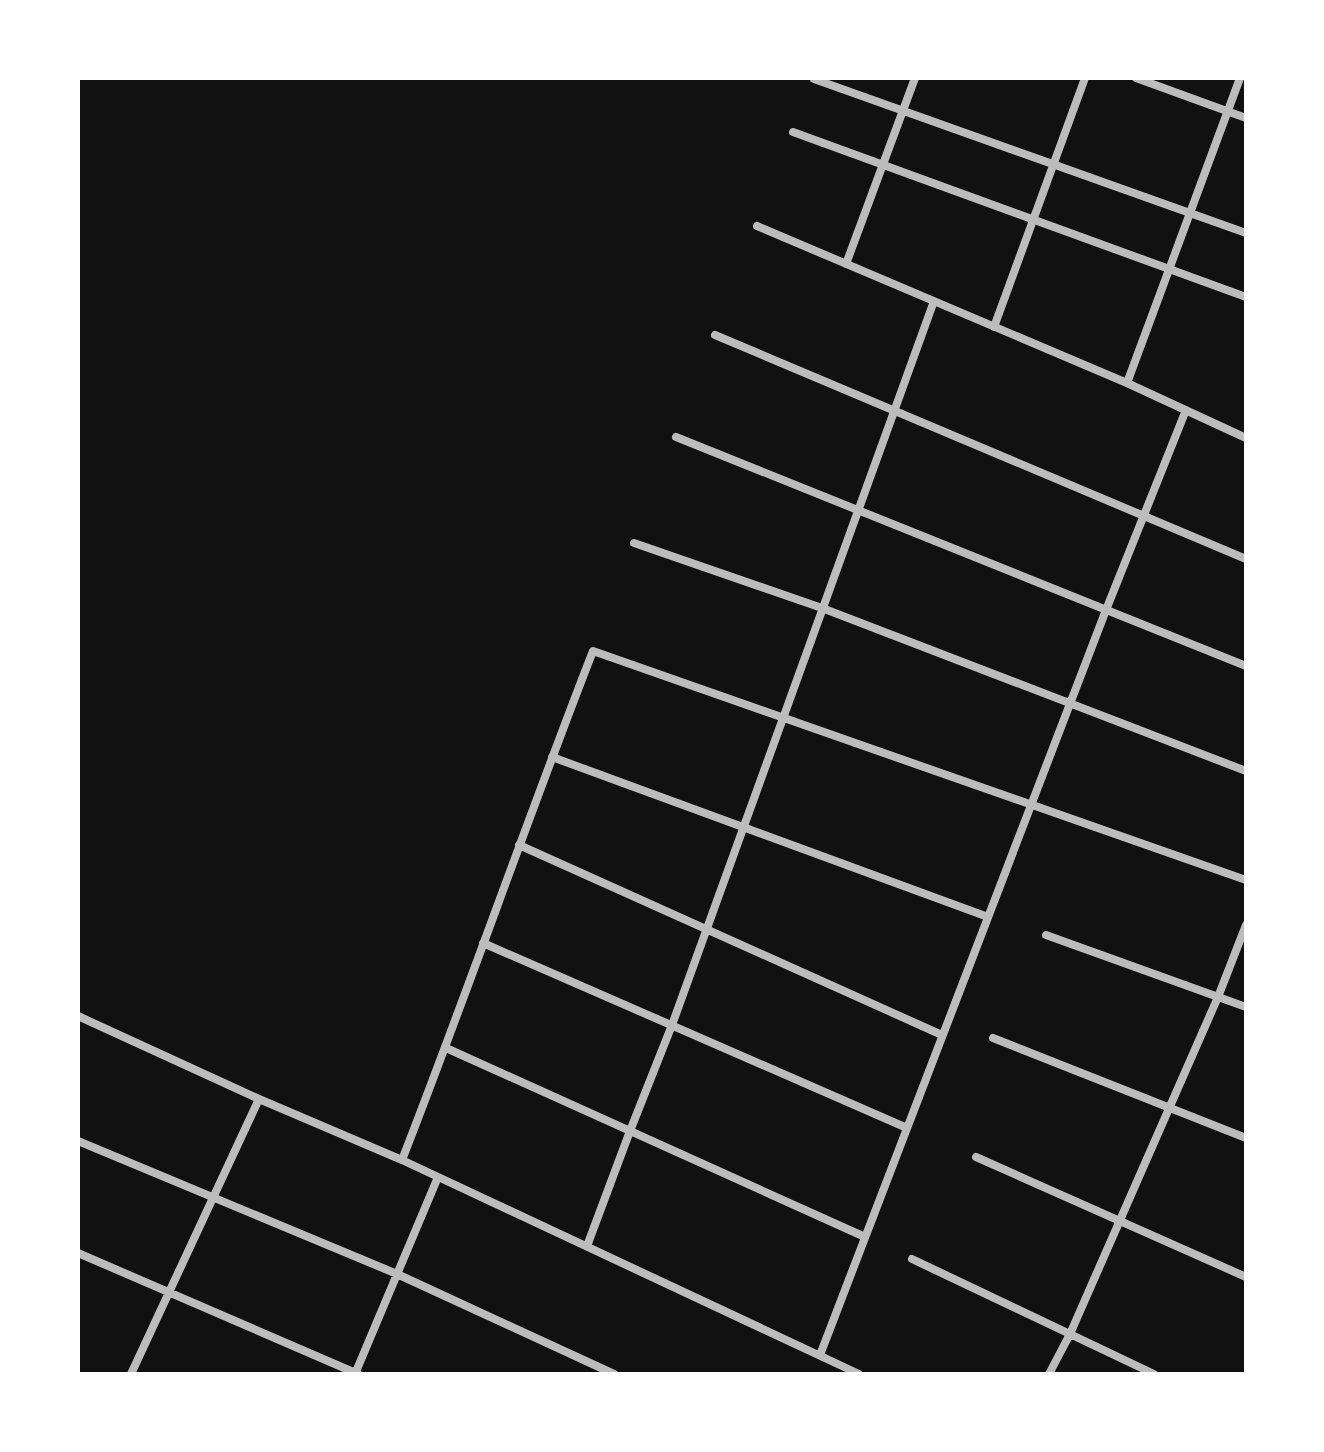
<svg xmlns="http://www.w3.org/2000/svg" width="1324" height="1452" font-family="Karla,sans-serif">
	<style>
		.lines { fill: none; stroke-linecap: round; stroke-linejoin: round }
		.minor { stroke: #bcbcbc; stroke-width: 8 }
	</style>
	<rect width="100%" height="100%" fill="#111"/>
	<g class="lines">
		<path class="minor" d="M1136,78L1246,118
			M814,79L1246,233
			M793,132L1246,297
			M757,226L1127,383L1246,438
			M846,264L915,78
			M994,327L1085,78
			M715,335L1246,559
			M1127,383L1240,78
			M676,437L1246,666
			M634,543L822,608L1246,771
			M552,757L988,917
			M519,845L942,1035
			M1046,935L1246,1007
			M483,943L907,1128
			M78,1016L259,1099L402,1160L859,1374
			M993,1038L1246,1138
			M446,1048L865,1237
			M78,1141L397,1274L614,1374
			M976,1157L1246,1277
			M402,1160C468,991 527,820 593,651L1246,880
			M587,1246L630,1131L672,1025L934,301
			M78,1253L358,1374
			M912,1259L1154,1374
			M820,1355L1106,610L1186,410
			M131,1374L259,1099
			M355,1374L438,1177
			M1049,1374L1070,1334L1218,997L1246,925"/>
	</g>
	<rect width="1324" height="1452" fill="none" stroke="#ffffff" stroke-width="160"/>
</svg>
